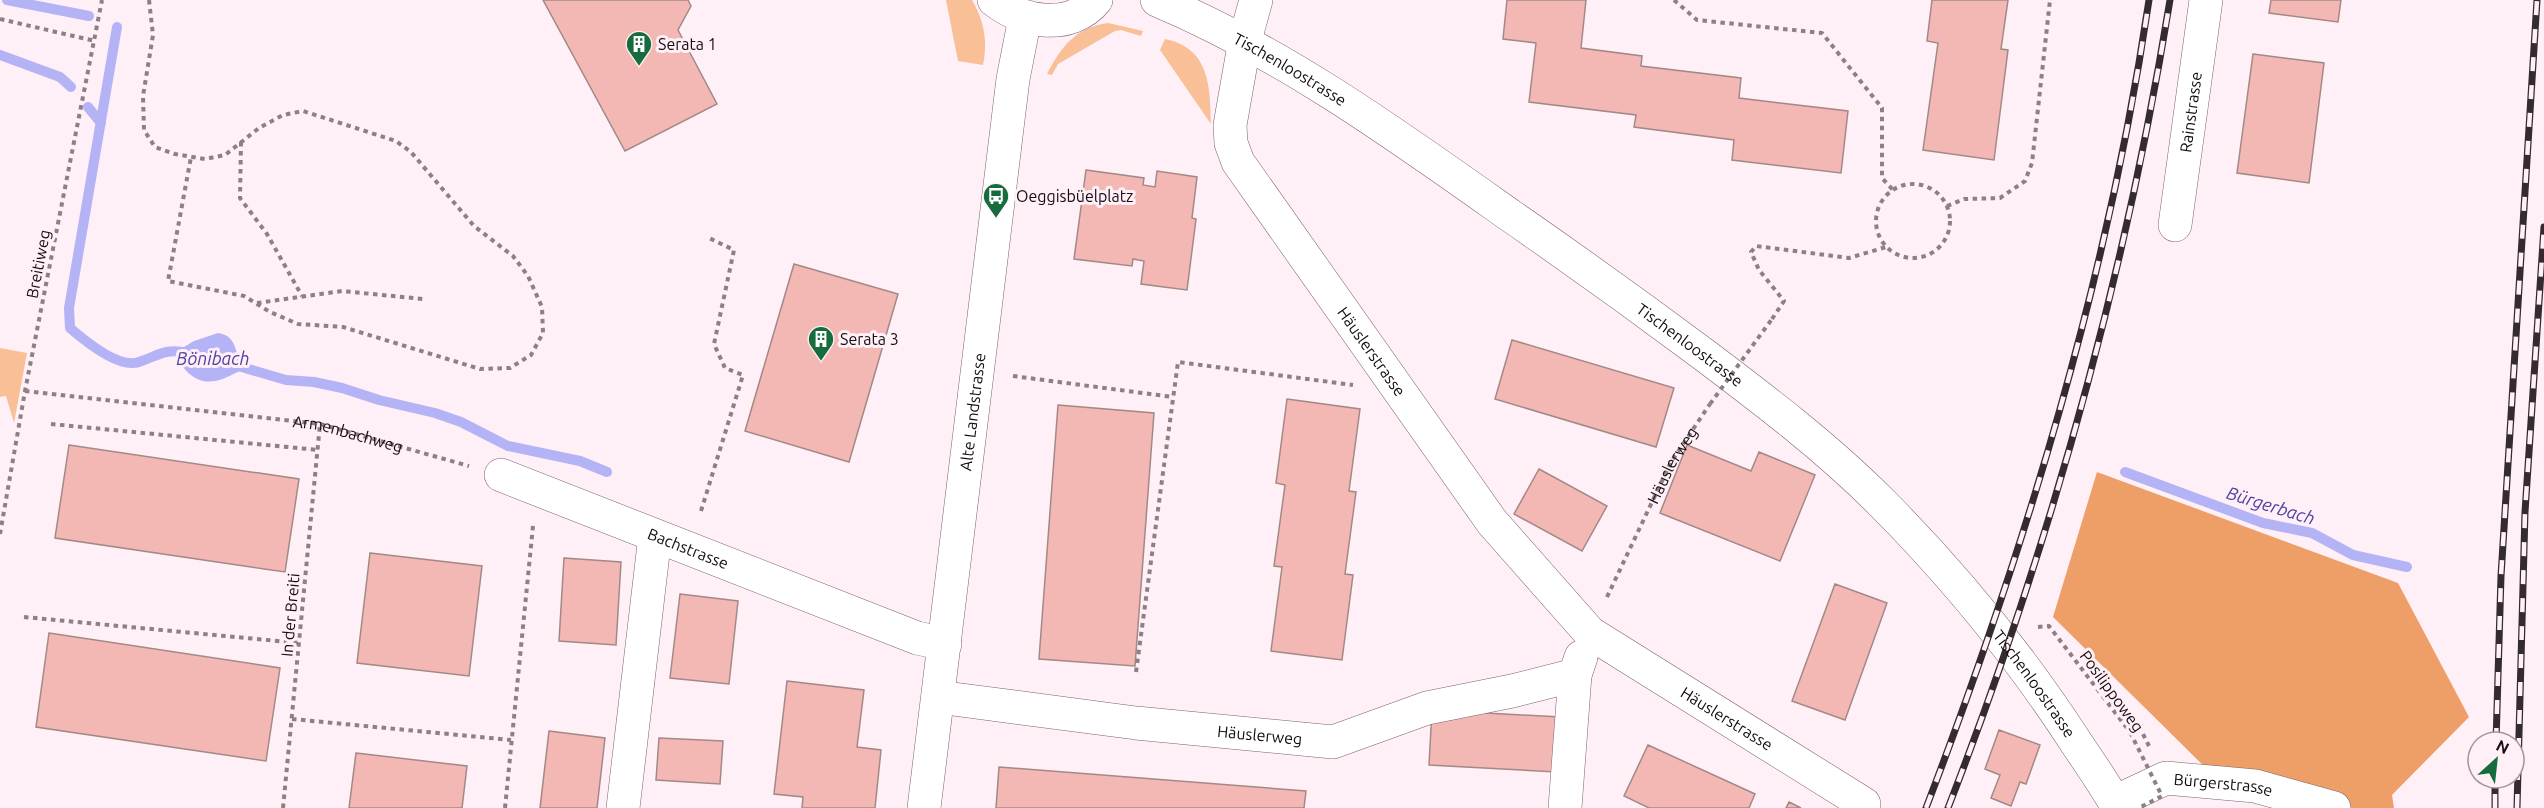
<svg xmlns="http://www.w3.org/2000/svg" width="2544" height="808" font-family="Ubuntu,sans-serif">
	<style>
		.green { fill: #f9bf97 }
		.forest { fill: #ed9f67 }
		.water { fill: #b4b3f6 }
		.lines { fill: none; stroke-linecap: round; stroke-linejoin: round }
		.stream { stroke: #b4b3f6; stroke-width: 10 }
		.building { fill: #f4b8b4; stroke: #a28988; stroke-width: 1.5 }
		.minor-casing { stroke: #79646d; stroke-width: 34 }
		.major-casing { stroke: #79646d; stroke-width: 34 }
		.path { stroke: #8c8085; stroke-width: 4; stroke-dasharray: 4.5 4.5; stroke-linecap: butt }
		.minor { stroke: #fff; stroke-width: 33 }
		.major { stroke: #fff; stroke-width: 33 }
		.rail-casing { stroke: #342b30; stroke-width: 7 }
		.rail { stroke: #ffeff6; stroke-width: 4.5; stroke-dasharray: 14; stroke-linecap: butt }
		.path-bridge { stroke: #8c8085; stroke-width: 4; stroke-dasharray: 4.5 4.5; stroke-linecap: butt }
		.labels { text-anchor: middle; dominant-baseline: central; stroke-width: 6; stroke-linejoin: round; paint-order: stroke }
		.poi-label { font-size: 16px; fill: #150d11; stroke: #ffeff6; text-anchor: start }
		.street-label { font-size: 16px; fill: #150d11; stroke: #ffeff6 }
		.water-label { font-size: 18px; font-style: italic; fill: #4e43a1; stroke: #ffeff6 }
	</style>
	<rect width="100%" height="100%" fill="#ffeff6"/>
	<path class="green" d="M946,0H972C984,21 988,40 983,65L958,61Z
		M1108,23L1143,31L1141,36L1121,30L1115,31L1058,64L1052,75L1047,74C1061,47 1076,27 1108,23Z
		M1165,39C1210,48 1210,87 1211,124L1160,50Z
		M0,348L27,353L14,423L6,396L0,397Z"/>
	<path class="forest" d="M2097,472L2398,583L2469,717L2392,795L2394,808H2330L2219,781L2053,617Z"/>
	<path class="water" d="M218,333C233,335 235,346 239,360L249,366L247,370C238,370 233,375 225,378C199,389 185,373 173,352L174,349L179,350L194,341Z"/>
	<g class="lines">
		<path class="stream" d="M7,0L89,16
			M117,27L69,308L70,328C85,341 119,369 139,362C160,355 164,348 188,353
			M0,55L60,77L71,87
			M88,107L101,123
			M235,365L286,380L314,382L342,388L379,400L435,413L461,422L508,446L580,461L607,472
			M2125,472L2263,523L2312,533L2353,555L2407,567"/>
	</g>
	<path class="building" d="M543,0H688L691,6L678,30L717,104L625,151Z
		M1507,0H1586L1581,48L1642,56L1641,66L1741,78L1739,98L1848,111L1841,173L1732,160L1734,140L1634,127L1636,115L1529,102L1536,43L1503,39Z
		M1932,0H2008L2001,49L2008,50L1994,160L1923,150L1938,43L1927,41Z
		M2271,0H2341L2338,22L2269,13Z
		M2253,54L2324,63L2309,183L2237,173Z
		M1086,170L1144,178L1143,185L1155,187L1157,171L1197,177L1192,218L1196,219L1187,290L1141,284L1144,261L1133,259L1132,266L1074,259Z
		M794,264L898,294L849,462L745,431Z
		M1512,340L1674,388L1656,447L1495,399Z
		M1287,399L1360,409L1349,491L1356,492L1345,574L1353,575L1342,660L1271,651L1282,567L1274,566L1285,485L1276,483Z
		M1058,405L1154,413L1135,666L1039,659Z
		M69,445L299,479L285,572L55,538Z
		M1687,445L1751,471L1759,452L1815,475L1780,561L1660,513Z
		M1539,469L1607,506L1582,551L1514,514Z
		M370,553L482,566L469,676L357,663Z
		M564,558L621,562L616,645L559,641Z
		M1835,584L1887,603L1845,720L1792,701Z
		M680,594L738,601L729,684L670,678Z
		M49,633L280,668L266,761L36,727Z
		M787,681L864,690L857,747L881,750L875,808H802L803,797L774,794Z
		M1432,710L1560,717L1556,772L1429,765Z
		M1999,730L2040,745L2026,784L2020,782L2011,806L1991,798L2000,775L1985,769Z
		M549,731L605,738L597,808H540Z
		M659,738L723,741L720,784L656,780Z
		M1648,745L1755,794L1749,808H1649L1624,796Z
		M356,753L467,766L462,808H349Z
		M999,767L1306,791L1304,808H996Z
		M1789,802L1801,808H1786Z"/>
	<g class="lines">
		<g class="minor-casing">
			<g id="minor">
				<path id="s3" d="M1256,0L1245,40L1230,125L1231,143L1238,162L1492,522L1590,633L1864,804"/>
				<path id="s4" d="M2175,225L2206,0"/>
				<path id="s5" d="M501,475L917,638L945,644"/>
				<path id="s6" d="M938,697L1136,723L1333,742L1427,708L1512,691L1575,675"/>
				<path id="s7" d="M2115,802L2166,778L2255,786L2334,808"/>
				<path d="M623,808L655,536"/>
				<path d="M1565,808L1575,675L1581,657"/>
			</g>
		</g>
		<g class="major-casing">
			<g id="major">
				<path d="M994,0C1023,23 1070,31 1096,0"/>
				<path id="s8" d="M1157,0C1285,54 1398,136 1511,216C1576,261 1640,307 1703,354C1764,400 1826,447 1880,501C1954,575 2020,656 2077,744C2091,765 2106,786 2118,808"/>
				<path id="s9" d="M924,808L1013,79L1025,18"/>
			</g>
		</g>
		<g class="path">
			<path d="M149,0L153,35L143,96L144,130L155,147L175,154L205,159L225,155L259,128L283,115L303,111L396,141L411,152L474,226L513,256L528,276L542,307L543,333L531,355L510,368L480,369L343,327L298,324L270,312L244,296L168,281L191,157"/>
			<path d="M1674,0L1697,20L1822,33L1882,108V178L1893,190"/>
			<path d="M0,19L95,41"/>
			<path d="M241,142L240,198L267,234L302,296"/>
			<circle cx="1913" cy="221" r="37"/>
			<path d="M1947,206L1964,199L2000,198L2025,181L2032,163L2050,0"/>
			<path d="M257,303L342,291L423,299"/>
			<path d="M1772,319L1784,301L1759,270L1751,252L1756,246L1849,258L1886,247"/>
			<path d="M1013,376L1173,397"/>
			<path id="s1" d="M25,391L320,424L469,466"/>
			<path d="M51,424L318,450"/>
			<path d="M701,511L743,375L725,368L714,344L734,250L709,238"/>
			<path d="M0,534L25,391L102,0"/>
			<path id="s2" d="M1607,597L1671,462L1710,404"/>
			<path d="M24,617L299,643"/>
			<path d="M2038,627L2049,626L2130,732L2140,728L2149,746"/>
			<path d="M1136,672L1178,362L1353,385"/>
			<path d="M292,719L511,740"/>
			<path d="M283,808L320,424"/>
			<path d="M505,808L533,526"/>
		</g>
		<use href="#minor" class="minor"/>
		<use href="#major" class="major"/>
		<g class="rail-casing">
			<path id="rail" d="M2496,742L2501,576L2537,0
				M1926,808C2026,547 2108,278 2149,0
				M1948,808C2050,546 2125,278 2170,0
				M2495,808V778
				M2517,808L2525,512L2544,227"/>
		</g>
		<use href="#rail" class="rail"/>
		<path class="path-bridge" d="M1710,404L1772,319
			M2130,732L2162,796L2139,808"/>
	</g>
	<defs>
		<g id="building-pin" transform="scale(1.35)"><path d="M0 17L-7.5 6A9.5 9.5 0 1 1 7.5 6Z" fill="#176c3e" stroke="#ffeff6"/><path d="M-4-6H4V6H1V3H-1V6H-4ZM-2.5-4.3h1.7v1.8h-1.7ZM.8-4.3h1.7v1.8H.8ZM-2.5-1h1.7V.8h-1.7ZM.8-1h1.7V.8H.8Z" fill="#fff"/></g>
		<g id="bus-pin" transform="scale(1.35)"><path d="M0 17L-7.5 6A9.5 9.5 0 1 1 7.5 6Z" fill="#176c3e" stroke="#ffeff6"/><path d="M-5-6H5V4H4V6H2V4H-2V6H-4V4H-5ZM-3.5-4V0h7V-4ZM-3.5 1.2v1.5H-2V1.2ZM2 1.2v1.5H3.5V1.2Z" fill="#fff"/></g>
	</defs>
	<g fill-rule="evenodd">
		<use href="#building-pin" x="639" y="44"/>
		<use href="#bus-pin" x="996" y="196"/>
		<use href="#building-pin" x="821" y="339"/>
	</g>
	<g class="labels">
		<g class="poi-label">
			<text x="658" y="44">Serata 1</text>
			<text x="1016" y="196">Oeggisbüelplatz</text>
			<text x="840" y="339">Serata 3</text>
		</g>
		<g class="street-label">
			<text stroke="none"><textPath href="#s8" startOffset="150">Tischenloostrasse</textPath></text>
			<text stroke="none"><textPath href="#s4" startOffset="114">Rainstrasse</textPath></text>
			<text transform="translate(38 264) rotate(-79)">Breitiweg</text>
			<text stroke="none"><textPath href="#s8" startOffset="636">Tischenloostrasse</textPath></text>
			<text stroke="none"><textPath href="#s3" startOffset="398">Häuslerstrasse</textPath></text>
			<text stroke="none"><textPath href="#s9" startOffset="399">Alte Landstrasse</textPath></text>
			<text stroke="none"><textPath href="#s1" startOffset="326">Armenbachweg</textPath></text>
			<text stroke="none"><textPath href="#s2" startOffset="147">Häuslerweg</textPath></text>
			<text stroke="none"><textPath href="#s5" startOffset="201">Bachstrasse</textPath></text>
			<text transform="translate(290 615) rotate(-85)">In der Breiti</text>
			<text stroke="none"><textPath href="#s8" startOffset="1122">Tischenloostrasse</textPath></text>
			<text transform="translate(2112 691) rotate(54)">Posilippoweg</text>
			<text stroke="none"><textPath href="#s3" startOffset="916">Häuslerstrasse</textPath></text>
			<text stroke="none"><textPath href="#s6" startOffset="324">Häuslerweg</textPath></text>
			<text stroke="none"><textPath href="#s7" startOffset="114">Bürgerstrasse</textPath></text>
		</g>
		<g class="water-label">
			<text x="213" y="358">Bönibach</text>
			<text transform="translate(2271 505) rotate(17)">Bürgerbach</text>
		</g>
	</g>
	<g transform="translate(2496 760) rotate(27)"><circle r="28" fill="#ffeff6" stroke="#a1959a" stroke-width="1.5"/>
	<path d="M0-4.5L10 22L0 15L-10 22Z" fill="#176c3e"/>
	<text y="-9" font-size="16" font-weight="bold" text-anchor="middle" fill="#150d11">N</text>
	</g>
</svg>
